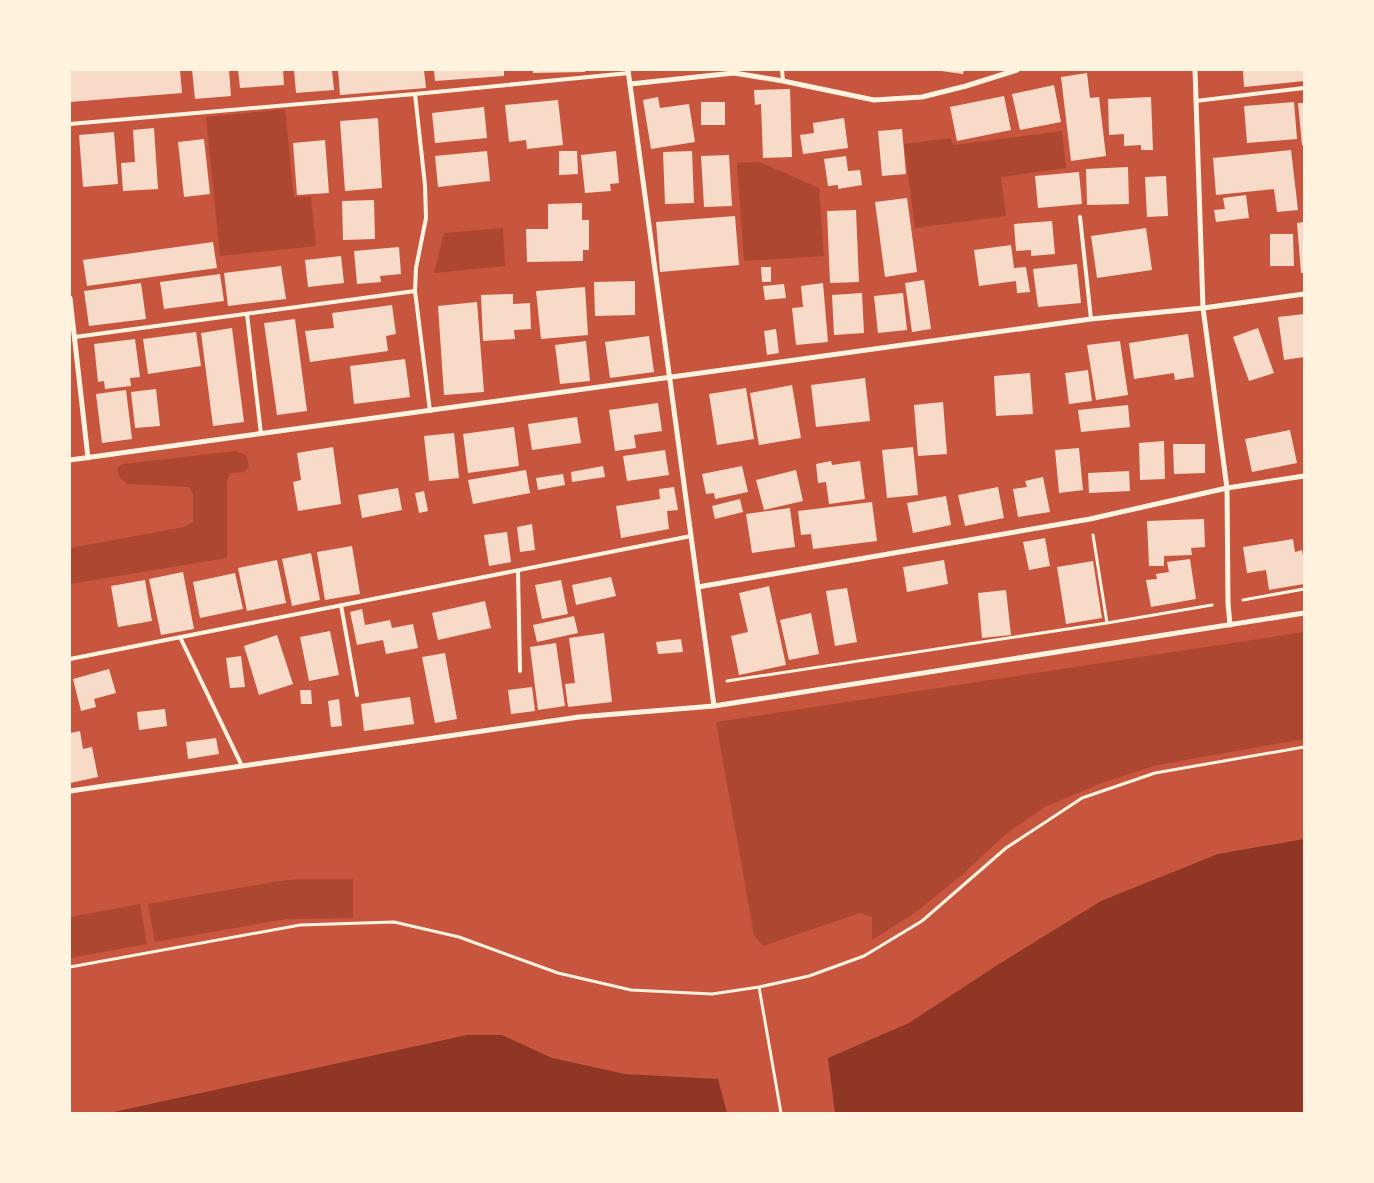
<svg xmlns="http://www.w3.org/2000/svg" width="1374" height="1183" font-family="Overpass,sans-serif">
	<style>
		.green { fill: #ae4732 }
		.water { fill: #8f3625 }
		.building { fill: #f7dbc8 }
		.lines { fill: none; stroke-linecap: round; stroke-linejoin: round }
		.path { stroke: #fff3e0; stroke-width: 3 }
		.service { stroke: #fff3e0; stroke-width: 4 }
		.minor { stroke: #fff3e0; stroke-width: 5 }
	</style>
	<rect width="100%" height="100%" fill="#c8553d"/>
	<path class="green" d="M285,109L294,197L311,196L316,246L220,256L206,117Z
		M1062,131L1066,168L1001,177L1006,216L915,228L904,144L951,138L953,145Z
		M760,162L819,188L824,256L744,261L737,163Z
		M503,228L505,266L434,273L444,233Z
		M236,451L246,455L249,466L245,472L230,473L227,481V558L70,584V548L184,527L193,522V494L189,487L127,484L120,478L117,468L123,464Z
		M1304,632V739L1157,765L1104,782L1045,807L1007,833L963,874L916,912L872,940V917L860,913L763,946L754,935L716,722Z
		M299,879H353V918L286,919L155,942L148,904L279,881Z
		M140,904L147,944L70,958V917Z"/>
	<path class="water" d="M1304,839V1113H835L828,1058L909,1023L999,964L1101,901L1218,854Z
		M467,1035H502L552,1058L625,1074L718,1079L727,1113H109Z"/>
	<path class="building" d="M70,70H180L182,93L70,102Z
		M192,70H229L231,96L195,99Z
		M238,70H283L284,85L240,88Z
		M294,70H332L334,90L296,93Z
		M338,70H424L426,88L340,95Z
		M434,70H504V76L435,81Z
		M533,70H585V72L533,73Z
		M941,70H964L963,74L941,71Z
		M1243,70H1304V81L1244,87Z
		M1087,73L1090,98L1099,97L1106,156L1071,161L1061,77Z
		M1054,85L1061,122L1020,130L1012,94Z
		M790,89L792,157L763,158L761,104L755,105L754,90Z
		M1004,96L1011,130L957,141L950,107Z
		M658,97L660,108L689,104L695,142L651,149L643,100Z
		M1151,97L1153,150H1141V145L1124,146V134L1109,135L1108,99Z
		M558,100L563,145L527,149L526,140L509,142L505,105Z
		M701,102H725V125H701Z
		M1294,102L1297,139L1247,143L1244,106Z
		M1298,103H1304V145H1302Z
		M484,107L487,138L435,143L432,113Z
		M378,118L382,188L345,191L340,121Z
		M844,118L848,148L803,154L800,135L814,133L813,123Z
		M154,128L158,189L123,191L121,163L135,162L133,130Z
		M902,129L906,174L882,176L878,131Z
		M114,132L118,184L83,187L79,135Z
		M204,139L210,194L184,197L178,142Z
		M325,140L329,193L297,195L293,143Z
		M1291,150L1298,210L1277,212L1274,189L1216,195L1213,158Z
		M487,151L490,181L438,187L435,156Z
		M559,151H577L578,174L559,175Z
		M616,151L619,183L610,184L611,191L585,193L581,155Z
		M692,151L694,203L665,204L663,152Z
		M729,155L732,206L704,207L701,156Z
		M846,156L848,171L860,170L862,185L838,189V185L828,186L824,159Z
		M1128,167L1129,204L1087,205L1086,169Z
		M1079,172L1082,204L1038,208L1035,176Z
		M1166,176L1168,216L1147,217L1145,177Z
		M1246,195L1249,218L1216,222L1214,210L1225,209L1223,198Z
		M907,198L917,272L885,277L875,202Z
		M374,200L375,239L343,240L342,201Z
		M582,203V220H589V250H583V261L527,262L526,229H548V204Z
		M856,210L859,282L830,283L827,211Z
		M735,216L739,265L660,272L656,222Z
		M1052,221L1055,254L1031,256V250L1016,251L1014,224Z
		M1304,222V273H1301L1297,223Z
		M1146,228L1152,270L1097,278L1091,236Z
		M1270,234H1293L1294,266H1270Z
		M213,242L217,268L87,286L83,260Z
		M1011,245L1014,268L1026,267L1030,292L1017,293L1016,281L979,286L974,250Z
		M399,247L401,274L380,276L381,282L357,284L354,251Z
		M341,256L344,283L308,287L305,260Z
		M1077,264L1081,303L1038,307L1033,269Z
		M281,266L286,299L228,306L224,273Z
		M761,267H771V282H762Z
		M220,274L224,301L164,309L160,282Z
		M924,280L931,329L912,332L905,283Z
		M635,281V315L595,316L594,282Z
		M141,283L146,319L89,326L84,291Z
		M823,283L828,342L796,345L792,308L803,307L801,286Z
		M784,284L786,298L765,300L763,286Z
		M585,287L588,335L541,339L536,291Z
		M862,293L864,333L834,335L832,295Z
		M903,293L907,330L878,333L874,296Z
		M513,294V304L530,303L531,329L514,330L515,339L483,341L481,295Z
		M477,302L484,392L444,395L438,306Z
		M392,305L396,334L386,336L388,351L310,362L305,331L334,328L332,313Z
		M1304,314V357L1284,360L1278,317Z
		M295,319L307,411L277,415L264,323Z
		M232,328L244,422L213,426L201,333Z
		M1258,328L1274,373L1249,381L1233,337Z
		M776,329L779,353L767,355L764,331Z
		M196,332L201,366L148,374L143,339Z
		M1188,334L1194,377L1175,380L1174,373L1134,379L1129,343Z
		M649,336L654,372L610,378L605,342Z
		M135,339L140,377L130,378L131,386L105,389L104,381L98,382L94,344Z
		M586,341L590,381L560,384L555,345Z
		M1120,341L1128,395L1096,400L1087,345Z
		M405,359L410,397L354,404L350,366Z
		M1088,370L1092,401L1069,404L1065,373Z
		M1030,373L1033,414L996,416L994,376Z
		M865,378L870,421L816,427L811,385Z
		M792,385L801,438L759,445L750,393Z
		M746,388L754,439L717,445L709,394Z
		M156,389L160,426L135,428L131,392Z
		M126,390L132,439L102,443L96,394Z
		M943,402L947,454L918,456L914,405Z
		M658,403L662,431L634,435L636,448L615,451L609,410Z
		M1128,405L1130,427L1081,432L1078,410Z
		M577,417L581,443L532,450L528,424Z
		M514,427L519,466L468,473L463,434Z
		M1290,430L1297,463L1252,472L1245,439Z
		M454,433L459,478L429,481L424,436Z
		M1164,441L1165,479L1140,480L1139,443Z
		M1173,444H1205V473L1174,474Z
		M333,447L341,504L298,511L293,482L301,480L297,453Z
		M913,447L918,495L887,498L882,450Z
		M1079,448L1083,490L1059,493L1055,450Z
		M665,450L669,475L627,481L623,456Z
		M831,461L832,465L860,461L865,499L829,504L826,482L818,483L816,464Z
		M603,466L605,477L572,482L571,472Z
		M742,466L748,492L715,499L714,493L706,494L702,474Z
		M526,470L530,493L473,504L468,480Z
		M796,470L803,501L764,510L756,480Z
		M1129,471L1130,491L1089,493L1088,473Z
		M563,474L565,485L538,490L536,478Z
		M1043,477L1050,512L1018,517L1013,489L1027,487L1025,481Z
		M674,487L678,510L667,511L669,529L621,538L616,506L660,499L659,489Z
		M998,487L1004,518L965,526L958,495Z
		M398,488L402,510L362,518L358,495Z
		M424,491L428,511L419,513L415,493Z
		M946,496L951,525L913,533L907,503Z
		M740,499L743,512L715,519L712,506Z
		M872,502L877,541L813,549L811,534L801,535L798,511Z
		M790,508L795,547L752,553L746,514Z
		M1204,519L1205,547L1191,548L1192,555L1164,556V566H1149L1147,521Z
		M532,524L535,550L520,552L517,527Z
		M507,532L511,562L489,566L484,535Z
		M1045,538L1050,566L1029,570L1023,542Z
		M1293,539L1295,552L1302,550L1304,562V584L1269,590L1266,570L1247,573L1243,547Z
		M352,546L360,594L325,600L317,552Z
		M311,553L320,600L292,606L282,559Z
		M1190,559L1196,599L1151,607L1146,580L1157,579L1156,574L1169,572L1167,562Z
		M277,560L286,603L247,611L238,568Z
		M944,560L948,584L907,592L903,567Z
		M1093,561L1102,618L1066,624L1057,567Z
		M183,572L194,629L161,635L149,579Z
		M235,573L243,609L200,618L193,582Z
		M611,577L616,596L576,605L572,585Z
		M145,580L152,621L118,627L111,586Z
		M561,580L568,614L542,619L535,585Z
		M769,586L786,665L739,675L731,636L748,632L739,593Z
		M847,588L857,642L835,646L826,591Z
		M1006,590L1011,635L982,638L978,593Z
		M485,601L491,628L438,640L432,613Z
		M362,609L365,625L390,620L392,628L413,624L418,648L386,654L383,640L357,645L350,612Z
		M811,613L819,654L789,660L780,620Z
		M574,616L578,633L537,642L533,625Z
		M330,631L339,675L309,681L300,637Z
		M604,633L612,702L568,707L565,684L575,683L569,638Z
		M277,635L293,684L259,695L244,646Z
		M681,639L683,652L658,654L656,642Z
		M556,643L565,706L538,710L530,647Z
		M445,653L457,719L435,723L422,657Z
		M241,656L245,687L230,688L226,658Z
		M109,669L116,693L94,699L96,707L81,711L73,679Z
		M532,687L535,711L511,714L508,690Z
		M300,690H311L312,704H301Z
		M410,697L414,724L364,731L361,704Z
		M339,699L342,726L331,727L328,701Z
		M165,709L167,726L139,730L137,712Z
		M80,731L83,749L92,747L98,777L70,783V733Z
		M216,738L219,754L188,759L186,742Z"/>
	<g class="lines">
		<path class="path" d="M1093,535L1107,623
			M1243,600L1304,589
			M727,681L1107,623L1212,605
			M70,967L300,925L394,922L459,937L558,973L631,990L712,994L759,987L809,976L864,956L922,921L1006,848L1082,798L1155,773L1304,747
			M759,987L781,1113"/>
		<path class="service" d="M782,70L783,81
			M415,94L425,185L426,218L416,268L415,291L430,411
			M1196,101L1304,88
			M70,124L415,94L629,73
			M1080,217L1091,319
			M247,314L261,434
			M75,337L415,291
			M518,571L520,671
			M341,605L357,695
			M180,637L242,766
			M70,659L691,536"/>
		<path class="minor" d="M628,70L714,706
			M1195,70L1203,308L1227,488L1228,603L1230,625
			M630,84L734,73L783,81L874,100L922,97L966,86L1017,70
			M70,298L88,458
			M70,460L1091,319L1203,308L1304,294
			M698,587L1090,519L1227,488L1304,476
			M70,791L579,717L714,706L1304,613"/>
	</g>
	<rect width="1374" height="1183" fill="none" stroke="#fff3e0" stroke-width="142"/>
</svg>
